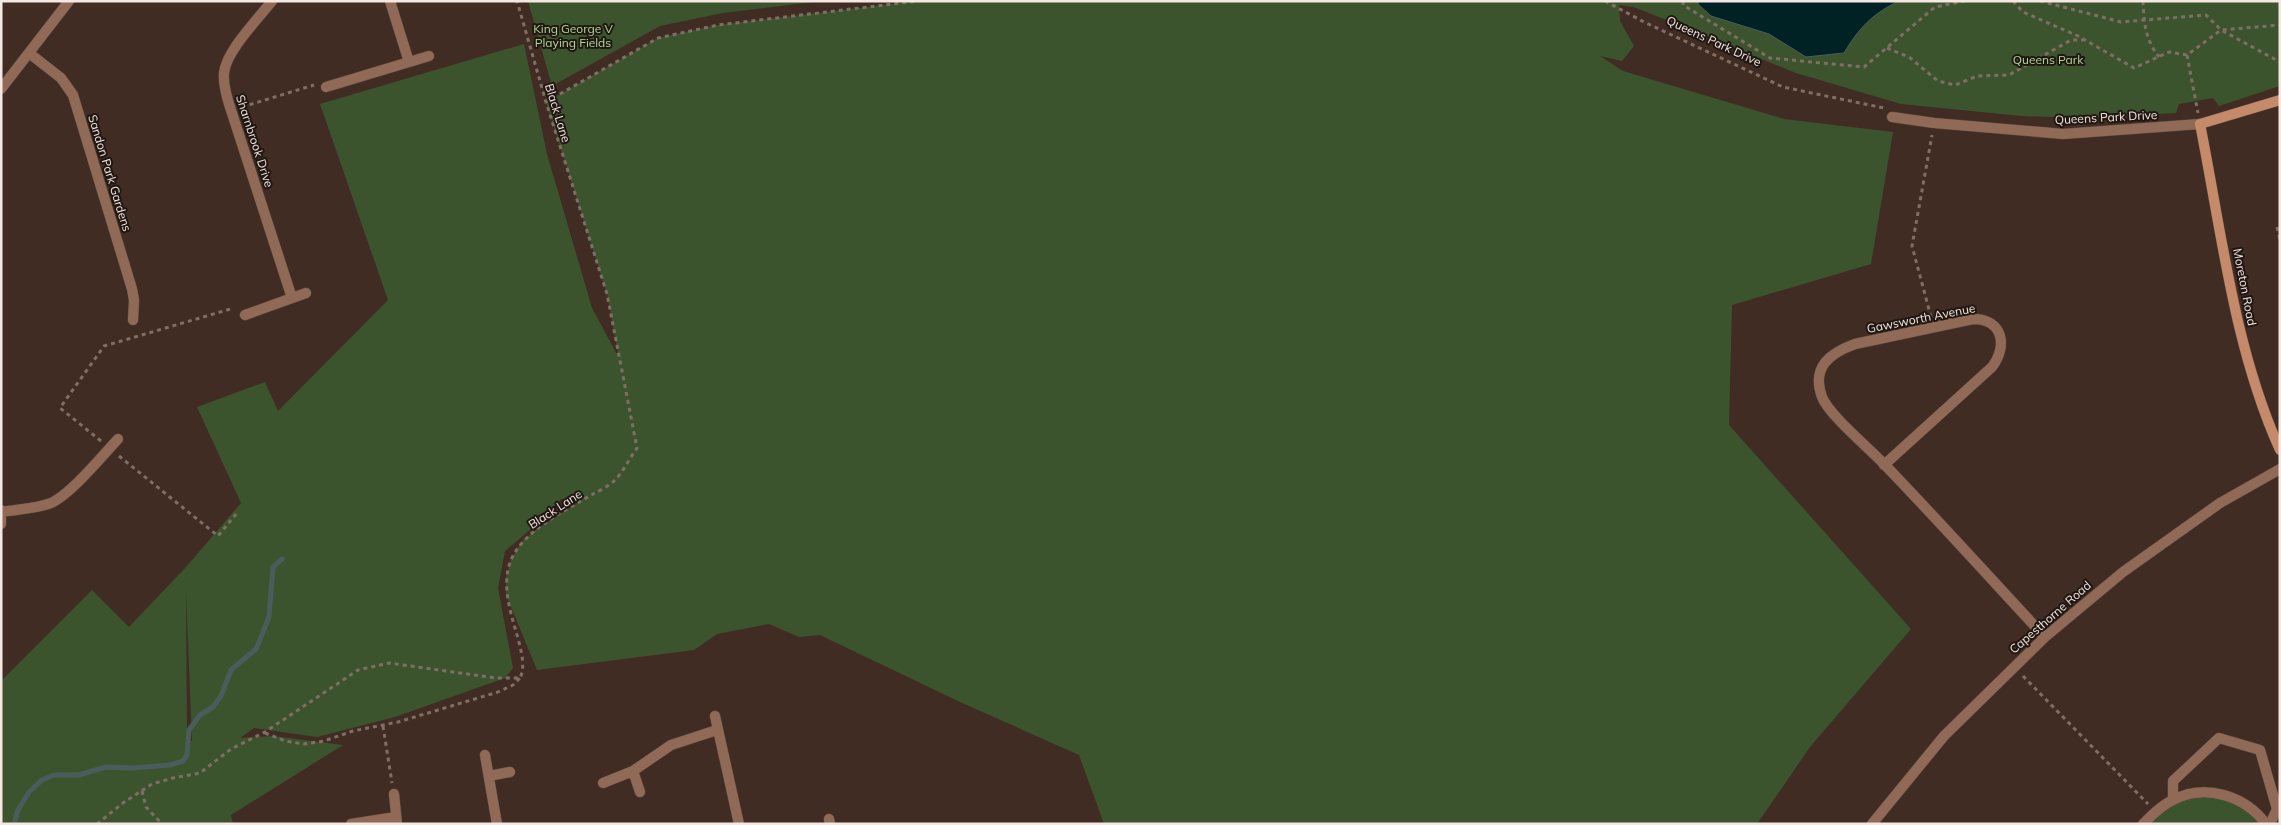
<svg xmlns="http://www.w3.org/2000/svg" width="2281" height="825" font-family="Mulish,sans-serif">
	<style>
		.green { fill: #3c542e; fill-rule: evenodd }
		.water { fill: #002225; stroke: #4a5d5d }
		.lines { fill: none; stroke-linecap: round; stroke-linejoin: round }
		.stream { stroke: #4a5d5d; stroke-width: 5 }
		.lane-casing { stroke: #5d4a41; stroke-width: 11 }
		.street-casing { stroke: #5d4a41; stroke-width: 11 }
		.secondary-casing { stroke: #5d4a41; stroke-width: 11 }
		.path { stroke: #806e65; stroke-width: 3; stroke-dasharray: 4 4; stroke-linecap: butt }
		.lane { stroke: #906a56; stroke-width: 10 }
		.street { stroke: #906a56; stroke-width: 10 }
		.secondary { stroke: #c58a69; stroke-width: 10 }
		.labels { text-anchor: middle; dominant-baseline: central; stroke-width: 4; stroke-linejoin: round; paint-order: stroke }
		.park-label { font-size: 12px; fill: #b0d999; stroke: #201713 }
		.street-label { font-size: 12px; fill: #f5e7e1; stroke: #201713 }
	</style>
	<rect width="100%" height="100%" fill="#402c22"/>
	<path class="green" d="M528,1H821L723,13L660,26L552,86Z
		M918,1H2280V86L2219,106L2213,98L2179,104L2176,113L2080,118L2021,116L1901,104L1796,73L1716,41L1686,25L1684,27L1634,7L1619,5L1620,21L1634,46L1622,61L1600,56L1623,71L1784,119L1893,132L1871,264L1732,305L1729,425L1911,629L1810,747L1757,824H1104L1079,755L960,702L820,635L799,637L769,624L717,634L694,650L537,670L506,595V578L511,560L521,542L534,531L579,502L561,499L546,516L505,551L498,588L513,668L505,678L395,717L317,737L254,728L240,738L273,736L343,745L231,815L233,824H1V681L92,590L129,627L186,567L241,503L197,407L265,382L278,411L388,300L320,104L524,44L547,154L592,308L619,358L607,294L546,102L658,38L718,25ZM186,591L192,741H187Z
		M2217,793L2266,824H2143L2173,800Z"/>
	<path class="water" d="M1698,1H1899C1872,14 1859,28 1844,53L1806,57L1769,34L1711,16L1698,4Z"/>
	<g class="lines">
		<path class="stream" d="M14,824L18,810L29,792L42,780L54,775H79L106,767L131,768L170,765L183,761L187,755L189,730L200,715L213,707L221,696L231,670L256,649L269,617L273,567L282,559"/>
		<g class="lane-casing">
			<path id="lane" d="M2173,800V781L2219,738L2260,750L2277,809L2270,824"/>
		</g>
		<g class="street-casing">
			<path id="street" d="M272,1C258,19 226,51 224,73C223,83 226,94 229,104L292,298
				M390,1L409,62
				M29,53L61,78L73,95L132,289L134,300L133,320
				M326,87L429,56
				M1,89L69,1
				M1892,117L1934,123L2063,134L2200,124
				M245,315L306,293
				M1884,465L1992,367C2008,346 2003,319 1973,319L1855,344C1830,353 1811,367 1822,397C1829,415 1869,448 1884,464C1938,520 1991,579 2045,637
				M1,510V524
				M1,512C18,509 36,509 51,503C71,494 103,455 118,439
				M715,716L739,824
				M485,755L497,824
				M633,771L640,792
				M489,776L510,772
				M603,783L633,771L671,745L717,730
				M394,794L397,824
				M829,819L830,824
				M351,824L396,817
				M1872,824L1944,736L2045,637L2123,572L2220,503L2280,469
				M2143,824C2152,815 2162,805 2173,800C2206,783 2245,796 2266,824"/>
		</g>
		<g class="secondary-casing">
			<path id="secondary" d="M2280,100L2200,124C2222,234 2234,348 2280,450"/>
		</g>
		<path class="path" d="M1605,1L1644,22L1783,87L1884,108
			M1683,1V5L1770,58L1864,67L1935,7L1965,1
			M2013,1L2023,12L2078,36L2134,68L2169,52L2187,55L2221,30L2280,25
			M2040,1L2121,22L2206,15L2221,30L2280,62
			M2143,1C2144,23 2145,39 2159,57
			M1887,48L1909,57L1938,81L1955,85L1977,76L2009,75L2071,40H2084
			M2187,55L2198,113
			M546,102L658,38L718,25L918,1
			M242,107L314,85
			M2277,227L2280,240
			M1931,317L1912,246L1932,135
			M101,441L60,408L104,346L234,308
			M119,456L218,536L236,514
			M2023,676L2148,804
			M383,726L392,783
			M265,733L285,741L304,744L324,741L353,731L398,722L498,692L513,685L520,678
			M142,791L146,807L162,824
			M97,824L123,803L152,784L173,778L200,773L231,749L265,732L358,670L389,663L496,678H520C533,652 494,601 511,560C524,530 566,510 593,494C599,491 607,487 613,482C622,474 629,459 637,448L607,294L546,102L517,1"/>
		<use href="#lane" class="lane"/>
		<use href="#street" class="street"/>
		<use href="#secondary" class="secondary"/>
	</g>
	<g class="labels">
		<g class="park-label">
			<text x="573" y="28">King George V<tspan x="573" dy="14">Playing Fields</tspan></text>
			<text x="2048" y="59">Queens Park</text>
		</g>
		<g class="street-label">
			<text transform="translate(1714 41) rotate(25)">Queens Park Drive</text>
			<text transform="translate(558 113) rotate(73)">Black Lane</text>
			<text transform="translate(2106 117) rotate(-3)">Queens Park Drive</text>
			<text transform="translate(255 141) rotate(72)">Sharnbrook Drive</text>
			<text transform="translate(110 173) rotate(73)">Sandon Park Gardens</text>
			<text transform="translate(2245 287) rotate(79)">Moreton Road</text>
			<text transform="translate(1921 318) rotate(-11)">Gawsworth Avenue</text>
			<text transform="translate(555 509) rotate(-33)">Black Lane</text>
			<text transform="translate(2050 617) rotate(-41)">Capesthorne Road</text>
		</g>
	</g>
	<rect width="2281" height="825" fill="none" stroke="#f5e7e1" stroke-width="5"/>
</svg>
